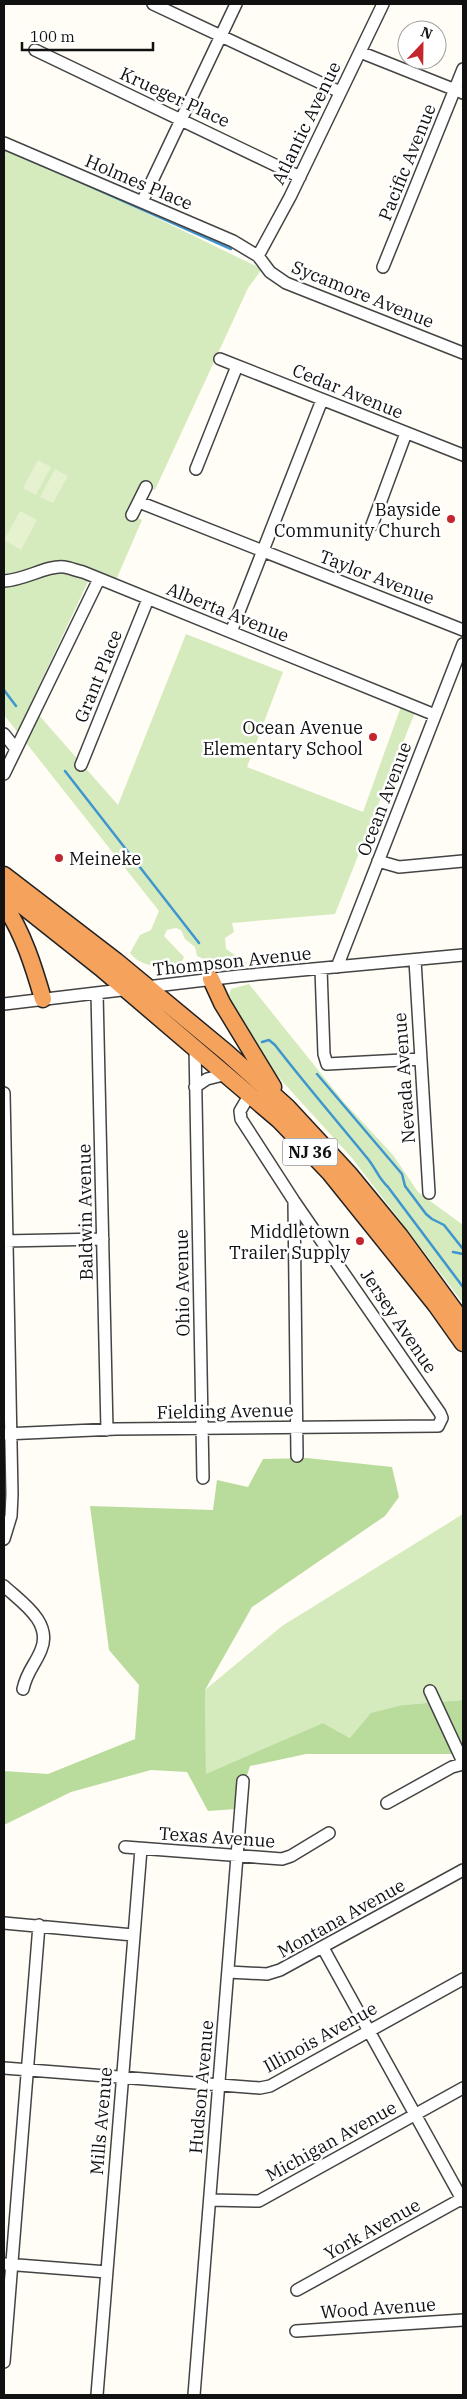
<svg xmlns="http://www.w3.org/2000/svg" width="467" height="2399" font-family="'IBM Plex Serif',serif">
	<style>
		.green { fill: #d5ebbd }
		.forest { fill: #b9dc9c }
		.pitch { fill: #e6f2cf }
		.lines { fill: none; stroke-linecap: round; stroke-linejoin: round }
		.stream { stroke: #3f96cf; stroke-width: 2.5 }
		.minor-casing { stroke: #444; stroke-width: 14 }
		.highway-casing { stroke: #222; stroke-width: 19 }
		.minor { stroke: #fff; stroke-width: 11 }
		.highway { stroke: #f5a25d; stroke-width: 16 }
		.poi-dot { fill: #c4262e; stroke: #fff; stroke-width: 2 }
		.labels { text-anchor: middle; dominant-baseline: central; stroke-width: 5; stroke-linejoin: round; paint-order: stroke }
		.shield { fill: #fff; stroke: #585858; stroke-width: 1 }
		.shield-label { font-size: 16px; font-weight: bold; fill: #111 }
		.street-label { font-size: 18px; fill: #111; stroke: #fff }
		.poi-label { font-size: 18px; fill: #111; stroke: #fff; text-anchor: end }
	</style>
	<rect width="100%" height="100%" fill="#fffdf5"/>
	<path class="green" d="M4,144L262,269L248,288L155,490L142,484L128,514L142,520L116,580L93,571L30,705L118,805L186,634L283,672L247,767L363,812L403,701L417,707L335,914L232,923L234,932L225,938L226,949L248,964L212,966L209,961L197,956L195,947L185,939L181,930L176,928L167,930L164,936L184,957L181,964C165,970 140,967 130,953L140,935L151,930L159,911L4,715Z
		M249,984L343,1101L393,1155L418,1192L463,1225V1303L352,1158L271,1069L228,999L231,989Z
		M463,1514V1700L403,1705L350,1738L323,1723L206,1775L205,1690L282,1626Z"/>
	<path class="forest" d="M307,1458L392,1467L399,1497L385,1516L252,1607L205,1690L206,1774L323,1723L350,1738L371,1713L403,1705L463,1700V1754H306L250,1766L236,1809L208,1811L187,1772L151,1770L71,1792L4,1825V1771L48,1774L135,1739L139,1685L109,1650L90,1506L213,1510L217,1480L248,1487L263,1459Z"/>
	<path class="pitch" d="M38,460L51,467L36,495L23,488Z
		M55,469L68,476L53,503L40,497Z
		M20,511L37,520L21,550L4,540Z"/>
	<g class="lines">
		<path class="stream" d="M4,149L49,168
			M56,171L231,249
			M4,690L16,706
			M65,771L199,943
			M262,1042L269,1040L275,1045C305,1084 337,1121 368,1159C376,1169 379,1179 388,1187L463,1287
			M317,1074L402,1174L405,1186L426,1214L432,1219L444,1225L463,1249
			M453,1252L463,1254"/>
		<g class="minor-casing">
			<path id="minor" d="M153,4L340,92
				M35,50L300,177
				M360,52L463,93
				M4,143L233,241L258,256L270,272L286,283L463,353
				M142,202L236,4
				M258,256L290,197L383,4
				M383,267L463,69
				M220,359L463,455
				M196,469L237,366
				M139,502L463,630
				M132,515L146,487
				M372,525L406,433
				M4,581C25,580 47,565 64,567C71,568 77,571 83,572L435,715
				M231,632L322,400
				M4,734L16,749
				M81,765L148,599
				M4,774L99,579
				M378,861L399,867L463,861
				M415,960L429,1193
				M337,967L463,644
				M321,969L324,1054L327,1064L421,1059
				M97,993L107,1430
				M4,1004L239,976L463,955
				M195,1046L203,1478
				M195,1087L207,1079L227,1074
				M4,1093L12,1494L11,1516L4,1539
				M294,1201L297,1456
				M4,1241L103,1239
				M4,1434L116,1429L438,1426L442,1418L440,1413L294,1201L241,1119L240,1111L250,1094
				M4,1586C21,1602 53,1622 41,1650C35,1665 27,1671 23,1689
				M430,1691L463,1762
				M387,1803L452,1767L463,1764
				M125,1847L282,1859L291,1856L329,1833
				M4,1923L133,1935
				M323,1948L463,2201
				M229,1972L267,1974L280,1970L463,1870
				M4,2068L260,2088L270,2086L463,1979
				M210,2200L259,2201L463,2088
				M5,2264L107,2272
				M297,2290L463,2198
				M296,2331L463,2320
				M4,2362L39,1925
				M97,2395L141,1849
				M194,2395L243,1781"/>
		</g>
		<g class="highway-casing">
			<path id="highway" d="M4,875L116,961L227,1053L287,1107L350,1175L400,1236L463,1322
				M4,891L101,968L279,1120L330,1173L436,1305L463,1343
				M4,905C23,932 34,968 43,999
				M211,979L222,1003L273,1087"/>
		</g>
		<use href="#minor" class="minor"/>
		<use href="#highway" class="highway"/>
	</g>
	<g class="poi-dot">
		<circle cx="451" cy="519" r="5"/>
		<circle cx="373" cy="737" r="5"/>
		<circle cx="59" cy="858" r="5"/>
		<circle cx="360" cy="1241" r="5"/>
	</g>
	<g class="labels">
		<rect class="shield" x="282.5" y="1138.5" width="55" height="27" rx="4"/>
		<g class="shield-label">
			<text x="310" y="1152">NJ 36</text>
		</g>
		<g class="street-label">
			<text transform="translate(175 97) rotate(25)">Krueger Place</text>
			<text transform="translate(306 123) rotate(-64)">Atlantic Avenue</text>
			<text transform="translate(407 162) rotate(-68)">Pacific Avenue</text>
			<text transform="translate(139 182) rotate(23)">Holmes Place</text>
			<text transform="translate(363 294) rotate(22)">Sycamore Avenue</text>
			<text transform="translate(348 391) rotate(22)">Cedar Avenue</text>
			<text transform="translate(377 577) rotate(21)">Taylor Avenue</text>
			<text transform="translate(228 612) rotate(22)">Alberta Avenue</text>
			<text transform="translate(98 676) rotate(-68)">Grant Place</text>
			<text transform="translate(384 799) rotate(-69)">Ocean Avenue</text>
			<text transform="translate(232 961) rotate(-6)">Thompson Avenue</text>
			<text transform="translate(404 1078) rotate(-94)">Nevada Avenue</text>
			<text transform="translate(85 1212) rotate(-91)">Baldwin Avenue</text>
			<text transform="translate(182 1283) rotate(-91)">Ohio Avenue</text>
			<text transform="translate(399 1321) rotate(56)">Jersey Avenue</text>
			<text transform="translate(225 1411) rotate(-1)">Fielding Avenue</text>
			<text transform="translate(217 1837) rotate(4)">Texas Avenue</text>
			<text transform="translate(341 1918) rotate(-29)">Montana Avenue</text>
			<text transform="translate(320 2037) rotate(-29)">Illinois Avenue</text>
			<text transform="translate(201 2087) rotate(-85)">Hudson Avenue</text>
			<text transform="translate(101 2121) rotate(-85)">Mills Avenue</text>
			<text transform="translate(331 2141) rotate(-29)">Michigan Avenue</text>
			<text transform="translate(372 2229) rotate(-29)">York Avenue</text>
			<text transform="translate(378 2308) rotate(-4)">Wood Avenue</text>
		</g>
		<g class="poi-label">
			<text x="441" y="509">Bayside<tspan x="441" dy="21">Community Church</tspan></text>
			<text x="363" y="727">Ocean Avenue<tspan x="363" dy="21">Elementary School</tspan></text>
			<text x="69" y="858" text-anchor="start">Meineke</text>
			<text x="350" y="1231">Middletown<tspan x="350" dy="21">Trailer Supply</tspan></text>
		</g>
	</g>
	<rect width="467" height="2399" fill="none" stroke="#111111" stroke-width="10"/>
	<g transform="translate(422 45) rotate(22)"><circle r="24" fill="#ffffff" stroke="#a0a0a0"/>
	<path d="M0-4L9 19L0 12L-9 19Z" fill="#c4262e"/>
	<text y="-8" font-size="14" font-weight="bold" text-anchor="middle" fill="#111111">N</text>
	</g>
	<path d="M22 42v8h131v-8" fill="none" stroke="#111111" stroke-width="2.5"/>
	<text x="30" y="42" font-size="15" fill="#111111" stroke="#ffffff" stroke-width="4" paint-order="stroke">100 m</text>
</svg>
